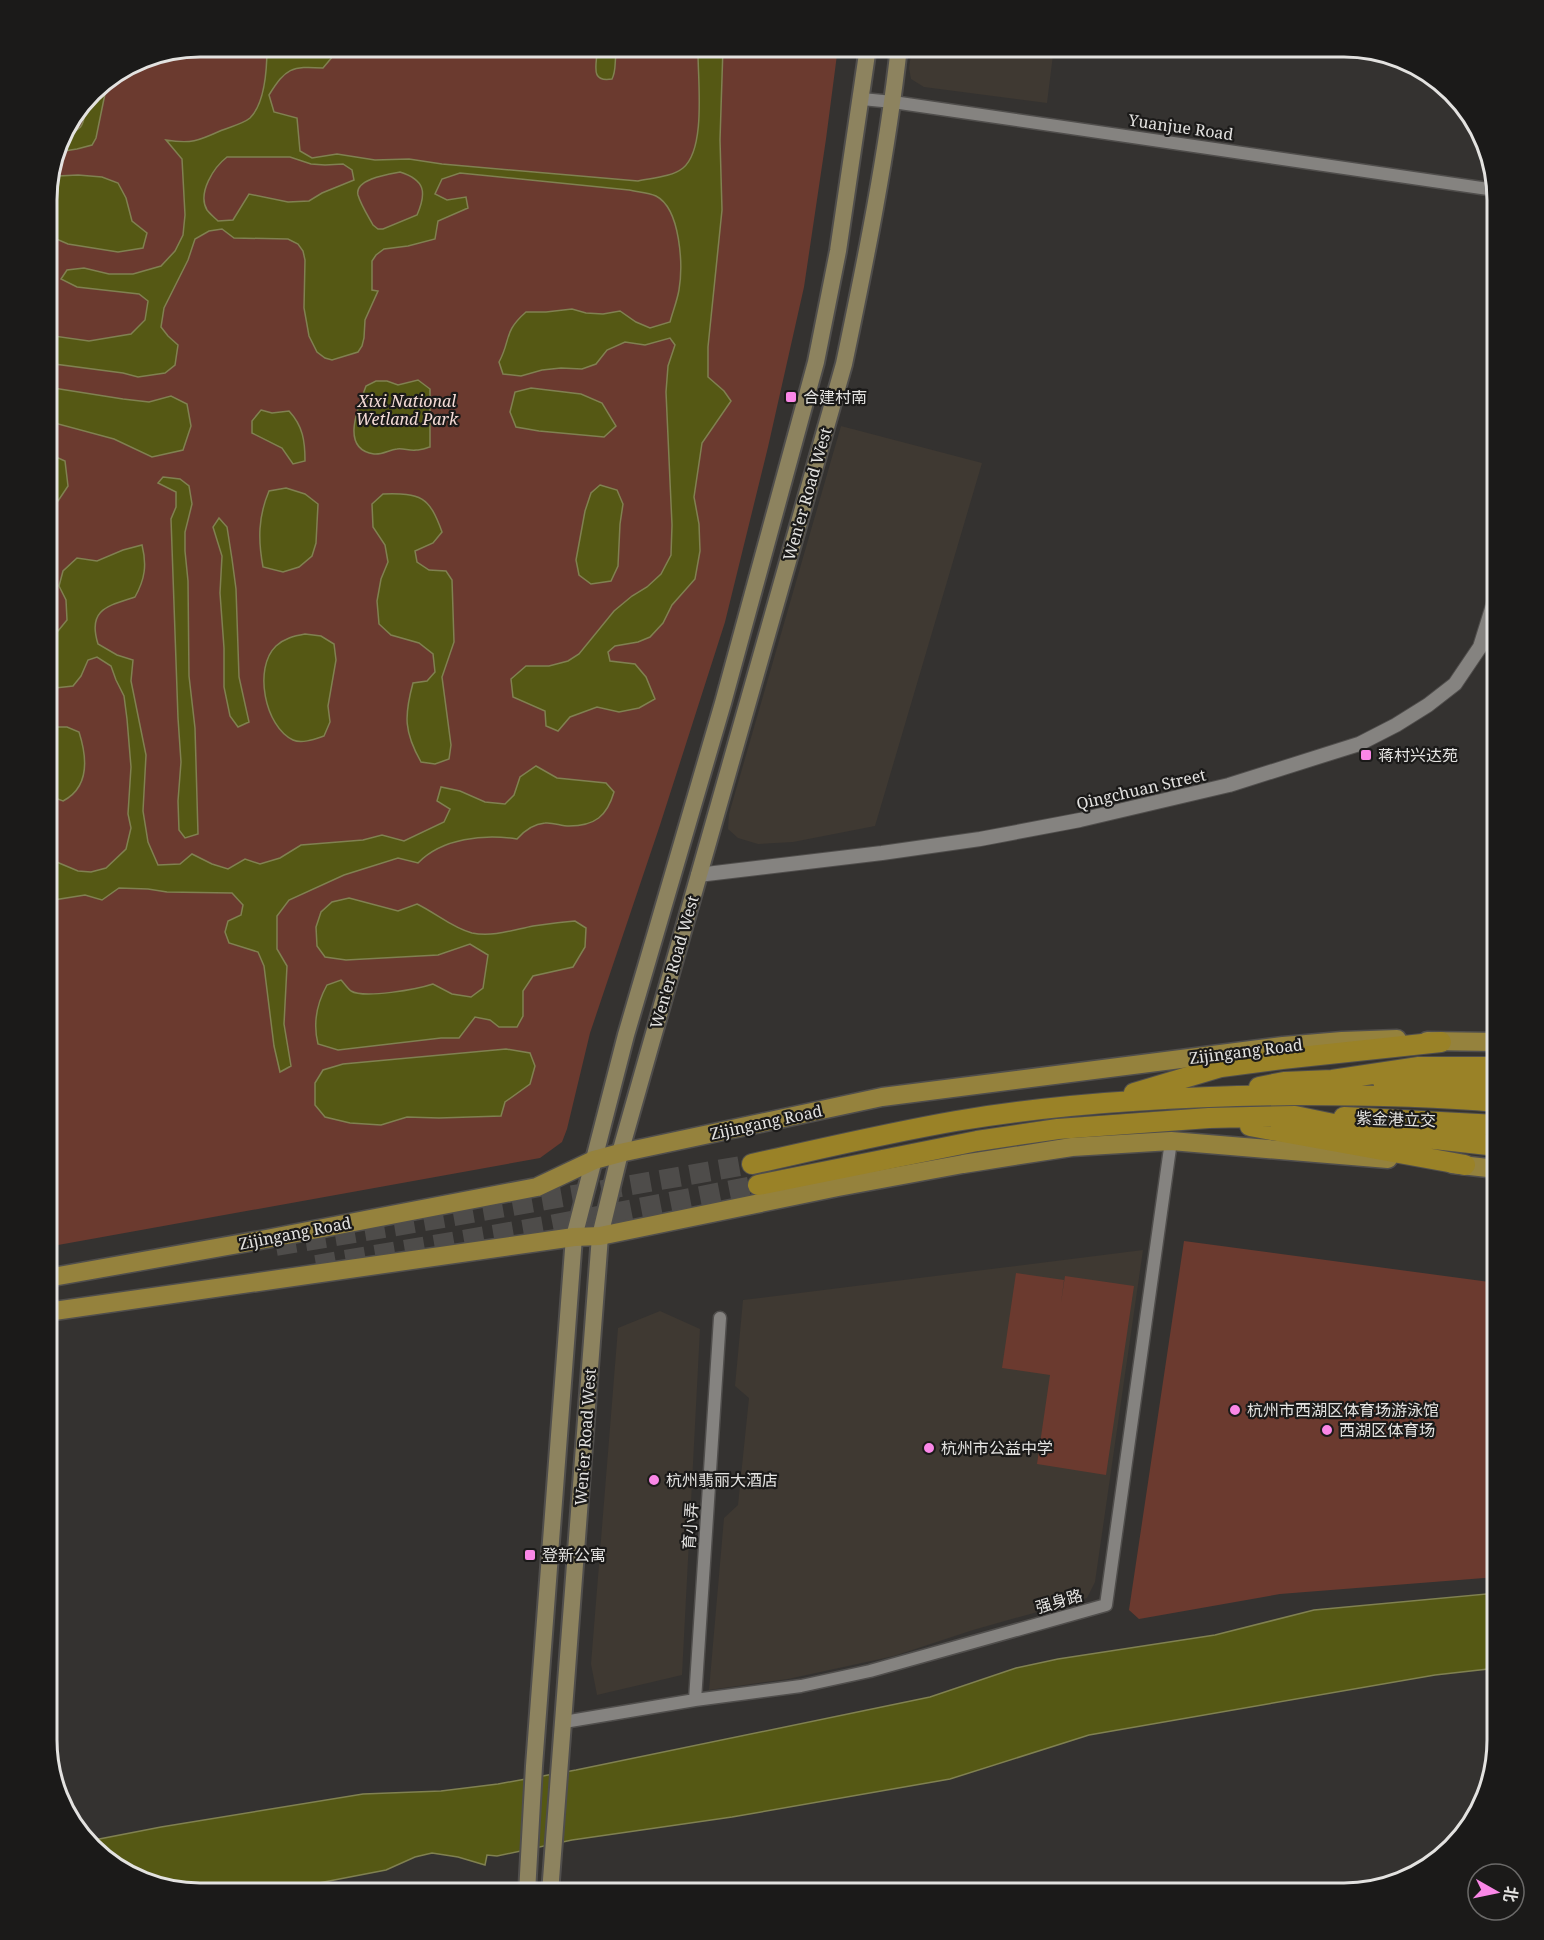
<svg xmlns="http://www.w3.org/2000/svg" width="1544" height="1940" font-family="'Noto Serif','Noto Sans SC',serif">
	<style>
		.built { fill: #3f3932 }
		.green { fill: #6b3a2f }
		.water { fill: #555814; stroke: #808151; stroke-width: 1.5; fill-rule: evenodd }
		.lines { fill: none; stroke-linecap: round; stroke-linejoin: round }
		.trunk-tunnel { stroke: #4e4c4a; stroke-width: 20; stroke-dasharray: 20 10; stroke-linecap: butt }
		.minor-casing { stroke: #504e4c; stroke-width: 15 }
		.tertiary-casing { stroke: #504e4c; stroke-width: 16 }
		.secondary-casing { stroke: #504e4c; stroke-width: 20 }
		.primary-casing { stroke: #504e4c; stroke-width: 21 }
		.trunk-casing { stroke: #504e4c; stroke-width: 22 }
		.minor { stroke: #858380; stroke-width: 12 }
		.tertiary { stroke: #858380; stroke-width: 14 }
		.secondary { stroke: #8d835f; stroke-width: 16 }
		.primary { stroke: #95823d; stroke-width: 18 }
		.trunk { stroke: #9a8227; stroke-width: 20 }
		.poi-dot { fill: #fa87e7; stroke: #1b1a19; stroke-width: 2 }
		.labels { text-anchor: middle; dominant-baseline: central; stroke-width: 4.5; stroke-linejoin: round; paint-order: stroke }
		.street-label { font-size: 16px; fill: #e3e2e0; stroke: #1b1a19 }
		.poi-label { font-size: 16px; fill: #e3e2e0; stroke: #1b1a19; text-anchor: start }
		.park-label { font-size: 16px; font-style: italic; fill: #f4dbd6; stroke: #1b1a19 }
		.rim { fill: none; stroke: #e3e2e0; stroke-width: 3 }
	</style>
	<rect width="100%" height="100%" fill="#343230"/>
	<path class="built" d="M912,47H1054L1047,103L924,87L911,79L909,68Z
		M841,426L982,463L875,826L793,842L758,844L738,838L728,829L729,814Z
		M1143,1250L1095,1582L1087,1598L973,1630L894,1656L788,1679L709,1690L724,1518L738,1505L749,1398L735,1386L743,1300Z
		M660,1311L700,1329L682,1675L597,1695L591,1664L618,1328Z"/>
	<path class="green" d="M200,47H838L826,139L804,287L768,447L725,622L660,825L590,1033L567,1129L562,1142L540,1158L47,1247V190L62,132L99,85L142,58Z
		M1184,1241L1497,1283V1577L1280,1594L1139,1619L1129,1610Z
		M1016,1273L1064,1280L1061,1303L1065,1276L1134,1286L1106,1475L1037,1464L1050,1375L1002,1368Z"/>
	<path class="water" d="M267,47H345L339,49L323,68C291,66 286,68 269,95L274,112L297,118L300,151L312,158L337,154L375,160L409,159L442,164L638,181C652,178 672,177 683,168C706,149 698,82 698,53L696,47H723L720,140L722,210L708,347V377L724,391L731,401L702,443L694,497L699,524L700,551L695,579L672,605L663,623L650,637L638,642L615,646L608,652L610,661L635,664L646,677L655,699L639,708L619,712L597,707L570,717L558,731L546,726L545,711L513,697L511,679L526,666H549L568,661L579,654L614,611L632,596L647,587L661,574L671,555L672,525L666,392L668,366L675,345L670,338L645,345L625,342L607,350L596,364L582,369L561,368L542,370L521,376L503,374L499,362C511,340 503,332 526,312H546L572,309L586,313L603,314L620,311L636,322L650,328L670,322C673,311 677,301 679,290C683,266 681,209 656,196C648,192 637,192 629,190L460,173L442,179L435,194L447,200L466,197L468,208L438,221L435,239L408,246L384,249L376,255L372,261V290L378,291L365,320L364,338L362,346L358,352L332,360L325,358L317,352L309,336L304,308L305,260L303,251L298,244L288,239L234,238L222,229L209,231L195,239L188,260L164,308L161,327L168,336L178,345L175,365L165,373L138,377L123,373L47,363V335L89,341L131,334L145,320L148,301L139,294L77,287L61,279L67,270L84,268L109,274H133L161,266L175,251L183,235L185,215L182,159L166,140C191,144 198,141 220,131C229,127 243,124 250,118C265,103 267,67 267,47ZM227,157H290L311,164L325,165L343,164L352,170L354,180L322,193L309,201L288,202L249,194L233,220L218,221C215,218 210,214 207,210C197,193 214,167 227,157ZM400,172C425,180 427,192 417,215L383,229H378L373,225C368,216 361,205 358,195C354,179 389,174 400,172Z
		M595,47H620C612,57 618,67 612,79C588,83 598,62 597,48Z
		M108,79L96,138L92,145L77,149L57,152L62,134C92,131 80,115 90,96C94,88 101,83 108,79Z
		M78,175L102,177L118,183L126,198L132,221L147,233L143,248L118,252L68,244L47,235V213L49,211L50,187L58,176Z
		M418,380L430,389V447C426,448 421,450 416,450C410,451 403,448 397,449C389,450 382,455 374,454C339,449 359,406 366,386L376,381H387L398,385Z
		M47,387L123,399L149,402L171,396L187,404L191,426L183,450L152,457L114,439L47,421Z
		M531,388L581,394L602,403L616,426L604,437L539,431L516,427L510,412L515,392Z
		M261,410L272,413L289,411C303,426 305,441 305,461L293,464L282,448L252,433V421Z
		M47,453L65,461L68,486L58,501L47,502Z
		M163,477L180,479L189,486L192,504L185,532V551L188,581L189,676L195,728L198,834L185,838L179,830L178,801L181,762L178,718L171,519L176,507V492L158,483Z
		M600,485L617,490L623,504L620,524L618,566L611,581L591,584L579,575L576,560L585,511L591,493Z
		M286,488L305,494L318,504L316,543L312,556L299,567L283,572L263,567C258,540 258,517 269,491Z
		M383,494C421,493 429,496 442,532L433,543L415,551L417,562L429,570L446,571L452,580L454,642L442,677L451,745L449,759L435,764L421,762C404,732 404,716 413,683L427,681L435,672L433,654L419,643L391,635L379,624L377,601L381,579L388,562L385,545L373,527L372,504Z
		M219,518L227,527L232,559L236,589L239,677L249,722L238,727L230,716L224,687V648L220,593L222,556L213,527Z
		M142,545C147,565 145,579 135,597C108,606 87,609 98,644L117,655L133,660L131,681L146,755L143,811L148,842L158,865L180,864L192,854L212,864L228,869L245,859L260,864L280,858L301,845L363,840L382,835L404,841L444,822L450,809L437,801L441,787L460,791L485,802L505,804L514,795L520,777L536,766L557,778L606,783L614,792C607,816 595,826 569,826C561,826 553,822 545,823C533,824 524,831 517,839C484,834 442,838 418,863L398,858L344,875L289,900L277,916V949L287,966L284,1024L291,1066L280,1072L274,1046L264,966L258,952L229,943L225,932L228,921L241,915L243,905L232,893L167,892L148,889L119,888L102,900L85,895L47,901V858L78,871L91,872L106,868L126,849L131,828L128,814L131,767L127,719L124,696L116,680L111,666L97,657L88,660L81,676L73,686L55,688L47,687V632L58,631L67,620L66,600L59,586L63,571L77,558L97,561L123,550Z
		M305,634L321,636L334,644L336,660L328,706L330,722L324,736C315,739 302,744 293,740C265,727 253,668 276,646C285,638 294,636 305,634Z
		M54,727H67L79,732C87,757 90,787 63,801L47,795V728Z
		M349,898L398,911L417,904C436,913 452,928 472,933C493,937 513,930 533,926C547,924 561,922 575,921L586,928L585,947L573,967L533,976L523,991V1016L517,1027H499L490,1020L475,1017L459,1038H441L338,1050L318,1044C313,1024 317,1003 327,985L341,980C344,983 347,988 351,991C364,999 418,989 433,984L452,994L471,997L483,988L488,955L470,944L438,955L346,960L325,957L317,946L316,927L321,912L332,902Z
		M506,1049L530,1053L535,1066L530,1084L505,1102L501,1116L439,1118L407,1117L381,1125L350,1123L325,1117L315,1105V1083L323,1070L343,1064Z
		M1497,1593V1668L1435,1675L1089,1735L950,1779L732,1817L572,1840L497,1856L487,1855L485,1865L458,1857L432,1853L415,1857L386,1870L267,1893H200L124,1873L89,1841L161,1827L363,1794L441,1791L498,1784L576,1770L930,1697L1016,1668L1058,1659L1215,1635L1314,1610Z"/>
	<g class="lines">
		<path class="trunk-tunnel" d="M276,1246L414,1223L752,1164
			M316,1265L551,1225L758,1185"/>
		<g class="minor-casing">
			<path id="minor" d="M862,99L893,102L1495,190
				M695,1700L720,1318
				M564,1722L695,1700L801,1686L870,1671L1106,1605L1171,1141"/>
		</g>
		<g class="tertiary-casing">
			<path id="tertiary" d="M698,875L882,853L980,839L1080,820L1229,785L1359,744L1396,725L1428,705L1455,684L1480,647L1494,602L1497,577"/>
		</g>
		<g class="secondary-casing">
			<path id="secondary" d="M527,1893L534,1766L574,1237L626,1035L723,703L816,362L838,251L868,47
				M550,1893L600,1236L620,1153L844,364C866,259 887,154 899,47"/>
		</g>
		<g class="primary-casing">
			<path id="primary" d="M1427,1041L1497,1042
				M1452,1164L1497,1169
				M47,1278L266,1239L537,1187L594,1160L620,1153L882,1097L1283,1046L1342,1041L1397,1039
				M47,1312L574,1237L600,1236L838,1187L963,1164L1072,1147L1171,1141L1388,1159"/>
		</g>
		<g class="trunk-casing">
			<path id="trunk" d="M1383,1081L1497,1085
				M1259,1087L1284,1082L1332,1080L1419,1067H1497
				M1134,1093L1221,1067L1282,1059L1441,1042
				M1344,1117L1497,1125
				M1250,1126L1465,1165
				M752,1164C820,1149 887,1133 956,1121C1069,1102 1184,1096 1299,1095C1365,1095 1432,1096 1497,1102
				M758,1185L977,1141L1058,1129L1209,1118L1295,1116L1372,1132L1497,1146"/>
		</g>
		<use href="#minor" class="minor"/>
		<use href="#tertiary" class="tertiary"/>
		<use href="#secondary" class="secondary"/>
		<use href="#primary" class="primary"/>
		<use href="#trunk" class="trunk"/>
	</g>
	<g class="poi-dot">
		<rect x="785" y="391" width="12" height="12" rx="3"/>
		<rect x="1360" y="749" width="12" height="12" rx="3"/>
		<circle cx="1235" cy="1410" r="6"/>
		<circle cx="1327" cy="1430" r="6"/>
		<circle cx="929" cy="1448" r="6"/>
		<circle cx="654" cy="1480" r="6"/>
		<rect x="524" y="1549" width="12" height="12" rx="3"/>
	</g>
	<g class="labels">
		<g class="street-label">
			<text transform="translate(1181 127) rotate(8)">Yuanjue Road</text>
			<text transform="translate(807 494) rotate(-74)">Wen'er Road West</text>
			<text transform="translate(1141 789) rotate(-13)">Qingchuan Street</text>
			<text transform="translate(674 962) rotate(-74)">Wen'er Road West</text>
			<text transform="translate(1246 1051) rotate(-7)">Zijingang Road</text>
			<text transform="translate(1396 1119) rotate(2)">紫金港立交</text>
			<text transform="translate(766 1122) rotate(-12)">Zijingang Road</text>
			<text transform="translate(295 1233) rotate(-11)">Zijingang Road</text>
			<text transform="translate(585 1437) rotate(-86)">Wen'er Road West</text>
			<text transform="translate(690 1526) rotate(-86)">育小弄</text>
			<text transform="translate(1059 1601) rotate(-16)">强身路</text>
		</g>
		<g class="poi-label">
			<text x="803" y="397">合建村南</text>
			<text x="1378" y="755">蒋村兴达苑</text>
			<text x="1247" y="1410">杭州市西湖区体育场游泳馆</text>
			<text x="1339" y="1430">西湖区体育场</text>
			<text x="941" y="1448">杭州市公益中学</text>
			<text x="666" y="1480">杭州翡丽大酒店</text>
			<text x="542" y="1555">登新公寓</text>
		</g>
		<g class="park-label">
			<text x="407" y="401">Xixi National<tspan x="407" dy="18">Wetland Park</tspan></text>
		</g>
	</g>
	<path d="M0 0H1544V1940H0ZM200 57H1344A143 143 0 0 1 1487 200V1740A143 143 0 0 1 1344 1883H200A143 143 0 0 1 57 1740V200A143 143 0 0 1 200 57Z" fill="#1b1a19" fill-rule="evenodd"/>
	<path class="rim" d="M200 57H1344A143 143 0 0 1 1487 200V1740A143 143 0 0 1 1344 1883H200A143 143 0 0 1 57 1740V200A143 143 0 0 1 200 57Z"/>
	<g transform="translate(1496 1892) rotate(99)"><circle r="28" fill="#1b1a19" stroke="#6b6a69" stroke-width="1.5"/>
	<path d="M0-4.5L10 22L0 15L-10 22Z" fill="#fa87e7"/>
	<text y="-9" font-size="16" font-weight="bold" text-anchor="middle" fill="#e3e2e0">北</text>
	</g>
</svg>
